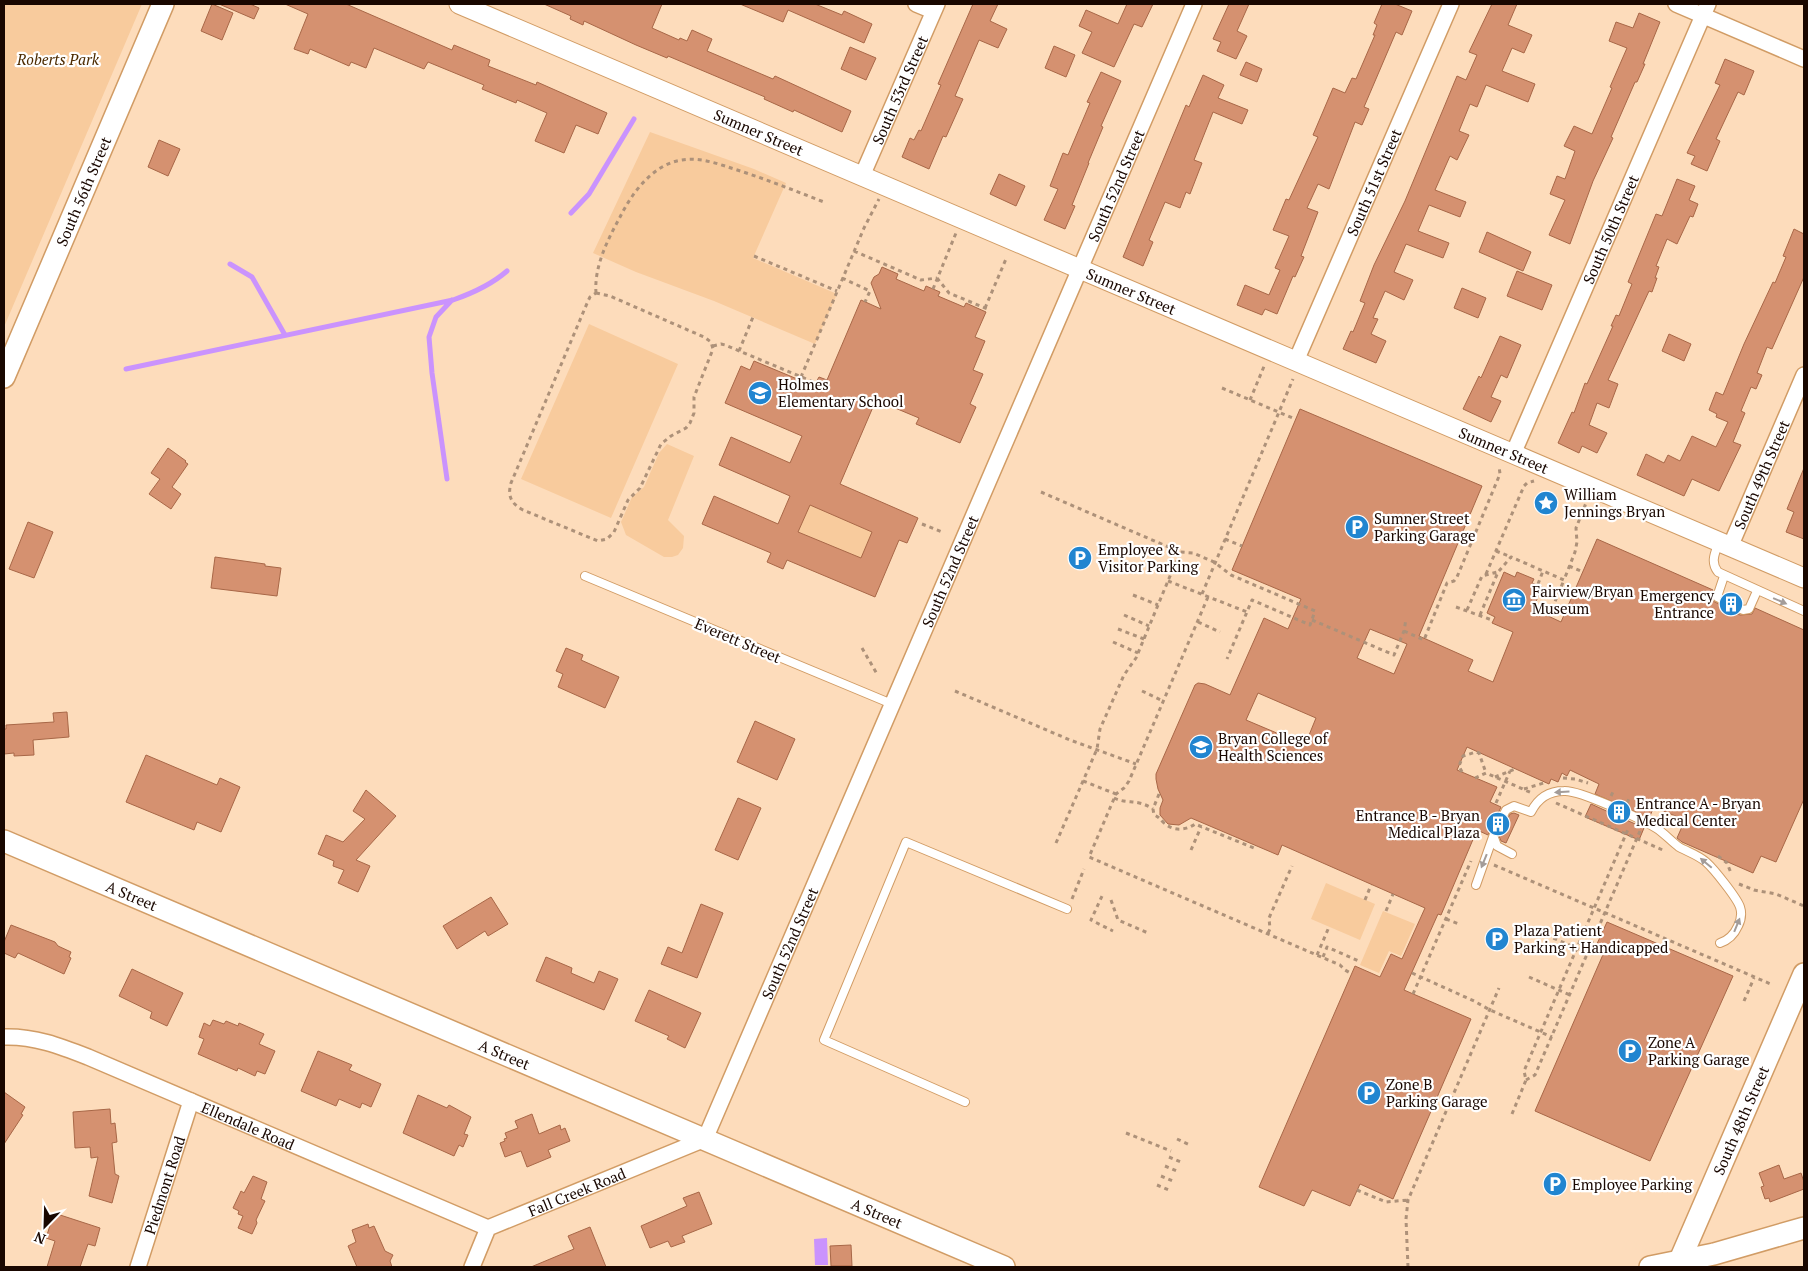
<svg xmlns="http://www.w3.org/2000/svg" width="1808" height="1271" font-family="'PT Serif',serif">
	<style>
		.green { fill: #f8cb9d }
		.water { fill: #ca93fd }
		.lines { fill: none; stroke-linecap: round; stroke-linejoin: round }
		.stream { stroke: #ca93fd; stroke-width: 5 }
		.building { fill: #d59170; stroke: #a86747; fill-rule: evenodd }
		.service-casing { stroke: #d19c65; stroke-width: 10 }
		.minor-casing { stroke: #d19c65; stroke-width: 18 }
		.tertiary-casing { stroke: #d19c65; stroke-width: 21 }
		.secondary-casing { stroke: #d19c65; stroke-width: 24 }
		.path { stroke: #ad9179; stroke-width: 3; stroke-dasharray: 4 4; stroke-linecap: butt }
		.service { stroke: #fff; stroke-width: 8 }
		.minor { stroke: #fff; stroke-width: 15 }
		.tertiary { stroke: #fff; stroke-width: 19 }
		.secondary { stroke: #fff; stroke-width: 21 }
		.oneway { fill: #a39c99 }
		.labels { text-anchor: middle; dominant-baseline: central; stroke-width: 4.5; stroke-linejoin: round; paint-order: stroke }
		.park-label { font-size: 15px; font-style: italic; fill: #4d2b00; stroke: #fff }
		.street-label { font-size: 15px; fill: #190700; stroke: #fff }
		.poi-label { font-size: 15px; fill: #190700; stroke: #fff; text-anchor: start }
	</style>
	<rect width="100%" height="100%" fill="#fddcbb"/>
	<path class="green" d="M4,4H142L4,327Z
		M650,132L754,169L786,183L753,258L837,294L815,344L714,301L636,272L593,253Z
		M589,324L678,364L611,518L521,479Z
		M667,444L694,456L668,520L684,536L683,548L678,555L672,557H664L626,535L621,522L632,497L644,487L659,453Z
		M810,505L872,532L861,558L798,532Z
		M1326,883L1375,904L1360,940L1311,919Z
		M1383,911L1415,924L1401,956L1389,951L1379,973L1360,965Z"/>
	<path class="water" d="M827,1238L828,1265H815L814,1239Z"/>
	<g class="lines">
		<path class="stream" d="M571,213L589,194L634,119
			M230,264L252,277L285,335
			M126,369L453,300C473,293 491,285 507,271
			M447,479L432,373L429,337L436,317L452,300"/>
	</g>
	<path class="building" d="M212,4L233,13L222,40L201,31Z
		M219,4H250L259,8L254,19Z
		M285,4H346L452,50L454,45L490,60L488,66L536,85L537,82L607,113L598,134L576,125L564,153L535,141L547,113L517,100L516,103L482,89L484,85L428,62L424,69L374,48L366,68L351,62L349,66L310,49L308,54L294,49L308,14Z
		M544,4H662L652,28L679,40L680,38L687,41L692,30L712,39L707,51L773,79L775,76L851,111L842,132L794,110L793,112L764,99L765,97L668,56L667,58L636,45L584,21L583,25L570,19L571,16Z
		M740,4H815L842,15L844,11L872,24L864,43L788,10L783,22Z
		M973,4H998L990,21L1007,29L998,48L979,40L955,96L963,99L946,137L943,136L929,169L902,157L910,138L914,140L919,130L921,131L941,85L938,84Z
		M1127,4H1153L1142,27L1134,24L1114,67L1082,53L1092,32L1079,26L1086,10L1118,24Z
		M1229,4H1249L1237,31L1247,36L1236,59L1217,51L1221,42L1213,39Z
		M1382,4H1395L1412,11L1402,35L1396,32L1364,107L1369,109L1362,125L1355,122L1329,189L1318,184L1307,208L1318,212L1301,256L1304,257L1295,277L1293,276L1277,314L1265,309L1262,315L1237,305L1245,285L1269,295L1280,270L1275,268L1289,236L1273,230L1286,199L1289,200L1318,137L1313,135L1333,88L1345,93L1352,78L1356,79L1375,35H1373L1377,25L1374,23Z
		M1492,4H1517L1508,25L1532,35L1524,53L1512,48L1502,71L1535,84L1528,102L1486,85L1477,107L1470,104L1459,131L1469,135L1457,160L1450,156L1435,190L1466,202L1460,217L1429,205L1418,231L1449,243L1443,258L1406,244L1394,272L1413,280L1404,300L1385,291L1373,318L1378,319L1371,334L1386,341L1376,363L1343,349L1351,331L1353,332L1365,303L1360,301L1374,265L1405,201L1457,76L1466,80L1477,55L1469,52Z
		M1639,13L1660,22L1643,64H1645L1637,82H1635L1611,137L1613,138L1593,181L1570,244L1549,235L1565,200L1550,194L1557,176L1565,179L1575,151L1564,146L1574,126L1592,134L1612,88L1610,87L1627,48L1609,41L1616,22L1633,28Z
		M1054,46L1075,55L1066,77L1045,68Z
		M850,47L876,58L866,80L841,69Z
		M1725,59L1754,71L1744,95L1738,92L1716,139L1720,141L1707,171L1691,164L1695,156L1687,153L1720,85L1715,83Z
		M1246,62L1262,69L1257,82L1240,75Z
		M1101,72L1121,81L1101,126L1103,127L1088,163H1089L1072,205L1075,206L1065,229L1044,220L1058,189L1050,186L1063,153L1068,155L1090,103L1087,102Z
		M1203,75L1224,85L1218,98L1248,110L1242,124L1213,112L1194,160L1202,163L1190,194L1186,192L1180,208L1165,202L1149,240L1153,242L1143,266L1123,257L1186,105L1189,107Z
		M159,140L180,149L168,176L148,167Z
		M999,174L1025,186L1016,206L990,194Z
		M1677,179L1695,186L1689,200L1698,204L1693,217L1690,216L1677,244L1667,239L1656,266L1659,267L1655,278H1657L1652,292L1649,291L1608,380L1618,384L1609,408L1597,403L1589,425L1607,433L1597,453L1582,446L1579,453L1558,443L1572,412L1574,413L1585,383L1587,384L1613,326H1611L1616,315L1619,316L1632,284L1628,282L1656,214L1662,216Z
		M1794,229L1804,234V277L1772,349L1767,347L1757,373L1762,375L1756,389L1751,387L1741,411L1745,413L1733,442L1741,445L1719,491L1692,479L1684,496L1637,475L1646,454L1664,463L1668,455L1680,461L1692,436L1716,447L1728,422L1716,417L1717,414L1709,410L1716,392L1723,395L1744,344L1773,282L1775,283L1786,257L1783,256Z
		M1487,232L1531,252L1523,271L1479,252Z
		M882,267L898,274L896,279L924,291L926,286L940,292L938,296L964,307L966,303L986,312L975,337L985,341L973,370L983,374L970,404L976,407L960,443L916,424L919,418L876,400L840,484L918,518L907,543L899,540L875,597L787,560L783,569L767,562L771,553L702,524L714,496L778,524L790,496L719,465L731,437L790,463L802,436L725,403L741,366L750,370L754,361L814,386L819,377L827,380L861,300L881,309L871,283L874,277L879,274ZM810,505L872,532L861,558L798,532Z
		M1517,271L1552,285L1542,310L1507,296Z
		M1462,288L1486,298L1478,318L1454,308Z
		M1669,334L1691,344L1684,361L1662,351Z
		M1500,336L1521,345L1507,378L1501,375L1491,397L1501,401L1491,422L1463,409L1479,376L1481,378Z
		M1300,409L1482,486L1419,636L1473,660L1468,671L1493,682L1513,632L1492,623L1495,617L1487,613L1504,572L1515,577L1517,572L1534,579L1532,583L1542,587L1533,609L1561,622L1597,539L1713,590L1711,597L1713,601L1740,615L1752,614L1755,608L1804,630V799L1776,862L1761,856L1753,873L1682,842L1677,838L1685,820L1654,807L1649,818L1595,794L1599,784L1570,770L1567,776L1562,773L1558,782L1551,779L1549,784L1467,747L1457,770L1497,787L1490,802L1501,807L1488,835L1477,830L1441,915L1438,914L1404,990L1471,1019L1393,1199L1360,1184L1350,1206L1312,1190L1304,1206L1259,1187L1355,966L1380,977L1391,954L1402,959L1425,908L1282,845L1278,855L1191,818L1179,825L1168,824L1160,815V808L1163,800L1158,789L1156,779V774L1195,685L1198,683L1205,684L1230,695L1264,618L1288,629L1301,599L1232,570ZM1370,629L1407,644L1394,674L1357,658ZM1258,693L1316,718L1305,745L1246,720Z
		M168,448L186,461L185,462L188,464L172,487L181,494L171,509L149,494L160,479L151,473Z
		M1804,468V539L1786,532L1794,512L1787,509Z
		M28,522L53,532L34,578L9,569Z
		M215,557L265,564V566L281,568L277,596L211,588Z
		M566,648L583,655L581,660L619,677L605,708L558,687L563,674L556,671Z
		M67,712L69,737L33,740L34,755L14,756V753L4,754V729H6V725L54,722L53,713Z
		M755,721L795,739L777,780L737,762Z
		M146,755L217,785L220,778L240,787L221,832L197,822L194,830L126,802Z
		M366,790L396,816L356,860L370,866L358,892L338,883L344,870L333,866L334,861L318,854L326,835L343,842L365,819L353,811Z
		M738,798L761,808L738,860L715,850Z
		M1591,804L1644,828L1639,840L1585,817Z
		M1514,813L1519,815L1506,843L1501,841L1499,836L1510,814Z
		M491,897L508,924L488,936L485,931L457,949L443,926Z
		M701,904L723,913L697,978L661,964L668,947L682,953Z
		M1607,922L1733,976L1650,1161L1535,1111L1605,950L1596,946Z
		M11,925L55,942L58,946L71,952L69,957L71,958L64,974L18,953L15,958L4,953V942Z
		M546,957L572,968L571,973L594,983L599,971L618,979L604,1010L536,981Z
		M132,969L183,993L167,1026L150,1018L152,1012L119,996Z
		M649,990L701,1013L685,1048L667,1039L669,1036L635,1021Z
		M213,1020L224,1024L226,1021L238,1026L239,1023L264,1034L259,1044L275,1051L265,1074L257,1071L255,1076L238,1068L237,1071L198,1054L204,1039L199,1037L204,1023L210,1026Z
		M318,1051L352,1065L349,1070L381,1084L371,1107L362,1103L360,1108L339,1099L336,1106L301,1091Z
		M4,1092L25,1107L21,1114L23,1115L4,1144Z
		M418,1095L447,1108L449,1105L471,1117L464,1134L468,1135L463,1147L459,1145L454,1156L403,1133Z
		M110,1109L111,1124L115,1123L117,1142L112,1143L115,1174L119,1176L112,1203L89,1196L98,1157L91,1158L90,1147L75,1148L73,1112Z
		M532,1114L539,1134L560,1125L561,1130L565,1128L570,1141L548,1150L551,1157L527,1167L521,1151L505,1157L500,1143L505,1141L504,1139L507,1138L505,1133L518,1128L515,1121Z
		M1779,1165L1784,1179L1801,1173L1804,1182V1189L1770,1202L1769,1198L1765,1199L1761,1187L1764,1186L1759,1173Z
		M253,1176L267,1182L261,1199L265,1201L256,1220L257,1223L252,1234L238,1228L243,1216L238,1214L239,1211L233,1208L241,1191L244,1193Z
		M699,1192L712,1224L682,1236L685,1242L671,1247L668,1241L650,1248L641,1226L687,1206L683,1198Z
		M54,1213L100,1228L95,1246L88,1244L80,1267H47L55,1241L46,1238Z
		M368,1224L369,1228L374,1226L385,1251L393,1255L390,1261L392,1267H357L348,1246L356,1242L352,1230Z
		M590,1227L606,1267H531L574,1249L568,1236Z
		M851,1245L852,1266H831L830,1246Z"/>
	<g class="lines">
		<g class="service-casing">
			<path id="service" d="M1719,542C1715,553 1710,562 1718,572L1804,611
				M585,576L892,704
				M1724,576L1717,597L1743,610L1749,609L1757,591
				M1494,838L1497,846L1512,854
				M1476,885L1494,834L1506,810L1514,806L1531,812C1538,798 1549,791 1564,791C1580,790 1641,819 1656,828C1664,833 1671,841 1679,847C1688,852 1698,855 1706,862C1714,869 1737,898 1740,907C1742,913 1741,920 1738,926C1734,935 1729,940 1720,943
				M965,1102L824,1040L906,842L1067,909"/>
		</g>
		<g class="minor-casing">
			<g id="minor">
				<path d="M916,4L933,11"/>
				<path d="M1676,4L1804,59"/>
				<path id="s1" d="M862,176L937,4"/>
				<path id="s2" d="M1296,361L1451,4"/>
				<path id="s3" d="M1513,454L1708,4"/>
				<path id="s4" d="M1730,547L1804,375"/>
				<path id="s5" d="M4,1037C34,1036 60,1046 88,1057L488,1228"/>
				<path id="s6" d="M138,1267L191,1101"/>
				<path id="s7" d="M472,1267L488,1228L705,1139L1194,4"/>
			</g>
		</g>
		<g class="tertiary-casing">
			<g id="tertiary">
				<path id="s8" d="M459,4L1804,578"/>
			</g>
		</g>
		<g class="secondary-casing">
			<g id="secondary">
				<path id="s9" d="M4,377L163,4"/>
				<path id="s10" d="M4,841L1004,1267"/>
				<path d="M1650,1267L1714,1254L1804,1228"/>
				<path id="s11" d="M1677,1267L1804,974"/>
			</g>
		</g>
		<path class="path" d="M854,251L921,280L937,278
			M754,256L837,291
			M842,278L870,291L865,302
			M937,278L949,293L990,310
			M933,289L956,233
			M596,293L610,296L704,337L711,342L713,349L694,397V413L690,423L686,428L671,436L661,444L640,488L628,500L614,532L607,539L598,541L523,510C512,504 507,497 511,483L588,301L590,297Z
			M596,293C594,267 607,241 620,217C632,193 653,164 682,160C698,157 716,163 731,168C763,178 793,190 824,202
			M985,308L1006,259
			M713,346L721,344L725,345L816,383
			M739,351L753,317
			M801,377L864,228L879,199
			M1222,388L1295,419
			M1250,400L1265,364
			M1041,492L1180,552L1193,553L1214,562L1231,575L1315,611L1310,625L1252,600L1227,659
			M922,524L942,532
			M1225,539L1242,546
			M1496,551L1511,557
			M1569,566L1583,572
			M1486,574L1524,486L1527,483L1534,481
			M1168,581L1247,612
			M1538,584L1543,571
			M1202,594L1293,379
			M1133,595L1158,605
			M1208,597L1129,781L1124,788L1116,794L1089,857L1340,965L1345,970L1352,974
			M1456,607L1492,620
			M1467,610L1482,576L1497,572
			M1124,615L1149,626
			M1480,615L1498,572L1511,557L1564,580L1575,552L1577,542L1576,528L1586,503
			M1549,616L1564,580
			M1312,620L1394,655L1404,631L1406,619
			M1198,622L1220,632
			M1118,629L1144,639
			M1404,631L1424,640L1447,583L1454,581L1457,577L1500,474L1499,466
			M1113,642L1138,653
			M862,648L877,674
			M955,691L1070,740L1136,764
			M1142,691L1163,701
			M1462,772L1459,766L1463,756L1476,752L1479,753L1486,773
			M1495,777L1515,769
			M1475,778L1486,773L1532,793
			M1563,778L1575,779L1588,783
			M1083,781L1116,794
			M1524,789L1547,782
			M1159,794L1153,809L1154,815C1159,817 1160,819 1164,823C1173,831 1185,831 1195,824L1254,848
			M1611,796L1614,790
			M1114,798C1129,805 1136,798 1153,809
			M1496,803L1510,771
			M1556,803L1665,851
			M1627,803L1630,797
			M1056,843L1097,749L1100,729L1124,675L1136,658L1180,552
			M1191,850L1201,827
			M1718,856L1727,863L1731,873
			M1494,865L1773,985
			M1739,884L1754,890L1776,894L1804,906
			M1102,896L1091,920L1113,931
			M1072,899L1084,869
			M1111,900L1118,920L1148,933
			M1365,900L1371,885
			M1386,911L1393,894
			M1446,919L1459,924
			M1268,933L1270,929L1269,918L1292,866
			M1546,935L1588,953
			M1317,955L1329,927
			M1323,957L1327,947L1361,962
			M1412,973L1474,1001L1490,1010L1552,1037
			M1529,977L1570,995
			M1413,994L1471,861
			M1744,1001L1754,978
			M1526,1080L1535,1075L1640,831
			M1512,1114L1526,1080L1524,1071L1629,827
			M1126,1133L1171,1151
			M1177,1139L1190,1145
			M1169,1157L1183,1163
			M1165,1166L1179,1172
			M1161,1176L1175,1182
			M1157,1185L1171,1191
			M1357,1190L1386,1202L1408,1200
			M1408,1267L1406,1219L1408,1200L1499,988"/>
		<use href="#service" class="service"/>
		<use href="#minor" class="minor"/>
		<use href="#tertiary" class="tertiary"/>
		<use href="#secondary" class="secondary"/>
	</g>
	<defs><path id="oneway-solid" d="M-6-.8H1V-3.2L6.5 0L1 3.2V.8H-6Z" transform="scale(1.25)"/></defs>
	<g class="oneway">
		<use href="#oneway-solid" transform="translate(1780 601) rotate(23)"/>
		<use href="#oneway-solid" transform="translate(1562 792) rotate(177)"/>
		<use href="#oneway-solid" transform="translate(1484 861) rotate(112)"/>
		<use href="#oneway-solid" transform="translate(1706 863) rotate(-140)"/>
		<use href="#oneway-solid" transform="translate(1737 925) rotate(-68)"/>
	</g>
	<defs>
		<g id="school-disc" transform="scale(1.25)"><circle r="9.5" fill="#2185d0" stroke="#fff"/><path d="M0-5L7-2L0 1L-7-2ZM-4 1L0 2.5L4 1V4Q0 6-4 4Z" fill="#fff"/></g>
		<g id="sight-disc" transform="scale(1.25)"><circle r="9.5" fill="#2185d0" stroke="#fff"/><path d="M0-6L1.8-2.2L6-1.7L2.9 1.2L3.7 5.4L0 3.3L-3.7 5.4L-2.9 1.2L-6-1.7L-1.8-2.2Z" fill="#fff"/></g>
		<g id="parking-disc" transform="scale(1.25)"><circle r="9.5" fill="#2185d0" stroke="#fff"/><path d="M-3.5-5.5H1a3.5 3.5 0 0 1 0 7H-1V5.5H-3.5ZM-1-3.4V-.6H.8a1.4 1.4 0 0 0 0-2.8Z" fill="#fff"/></g>
		<g id="museum-disc" transform="scale(1.25)"><circle r="9.5" fill="#2185d0" stroke="#fff"/><path d="M0-6L6-3V-2H-6V-3ZM-5-1h2V3h-2ZM-1-1h2V3h-2ZM3-1h2V3H3ZM-6 4H6V6H-6Z" fill="#fff"/></g>
		<g id="building-disc" transform="scale(1.25)"><circle r="9.5" fill="#2185d0" stroke="#fff"/><path d="M-4-6H4V6H1V3H-1V6H-4ZM-2.5-4.3h1.7v1.8h-1.7ZM.8-4.3h1.7v1.8H.8ZM-2.5-1h1.7V.8h-1.7ZM.8-1h1.7V.8H.8Z" fill="#fff"/></g>
		<g id="university-disc" transform="scale(1.25)"><circle r="9.5" fill="#2185d0" stroke="#fff"/><path d="M0-5L7-2L0 1L-7-2ZM-4 1L0 2.5L4 1V4Q0 6-4 4Z" fill="#fff"/></g>
	</defs>
	<g fill-rule="evenodd">
		<use href="#school-disc" x="760" y="393"/>
		<use href="#sight-disc" x="1546" y="503"/>
		<use href="#parking-disc" x="1357" y="527"/>
		<use href="#parking-disc" x="1080" y="558"/>
		<use href="#museum-disc" x="1514" y="600"/>
		<use href="#building-disc" x="1731" y="604"/>
		<use href="#university-disc" x="1201" y="747"/>
		<use href="#building-disc" x="1619" y="812"/>
		<use href="#building-disc" x="1498" y="824"/>
		<use href="#parking-disc" x="1497" y="939"/>
		<use href="#parking-disc" x="1630" y="1051"/>
		<use href="#parking-disc" x="1369" y="1093"/>
		<use href="#parking-disc" x="1555" y="1184"/>
	</g>
	<g class="labels">
		<g class="park-label">
			<text x="58" y="59">Roberts Park</text>
		</g>
		<g class="street-label">
			<text stroke="none"><textPath href="#s1" startOffset="94">South 53rd Street</textPath></text>
			<text stroke="none"><textPath href="#s8" startOffset="326">Sumner Street</textPath></text>
			<text stroke="none"><textPath href="#s2" startOffset="195">South 51st Street</textPath></text>
			<text stroke="none"><textPath href="#s7" startOffset="1315">South 52nd Street</textPath></text>
			<text stroke="none"><textPath href="#s9" startOffset="202">South 56th Street</textPath></text>
			<text stroke="none"><textPath href="#s3" startOffset="245">South 50th Street</textPath></text>
			<text stroke="none"><textPath href="#s8" startOffset="731">Sumner Street</textPath></text>
			<text stroke="none"><textPath href="#s8" startOffset="1136">Sumner Street</textPath></text>
			<text stroke="none"><textPath href="#s4" startOffset="79">South 49th Street</textPath></text>
			<text stroke="none"><textPath href="#s7" startOffset="895">South 52nd Street</textPath></text>
			<text transform="translate(738 640) rotate(23)">Everett Street</text>
			<text stroke="none"><textPath href="#s10" startOffset="139">A Street</textPath></text>
			<text stroke="none"><textPath href="#s7" startOffset="490">South 52nd Street</textPath></text>
			<text stroke="none"><textPath href="#s10" startOffset="544">A Street</textPath></text>
			<text stroke="none"><textPath href="#s11" startOffset="160">South 48th Street</textPath></text>
			<text stroke="none"><textPath href="#s5" startOffset="261">Ellendale Road</textPath></text>
			<text stroke="none"><textPath href="#s6" startOffset="86">Piedmont Road</textPath></text>
			<text stroke="none"><textPath href="#s7" startOffset="138">Fall Creek Road</textPath></text>
			<text stroke="none"><textPath href="#s10" startOffset="949">A Street</textPath></text>
		</g>
		<g class="poi-label">
			<text x="778" y="384">Holmes<tspan x="778" dy="17">Elementary School</tspan></text>
			<text x="1564" y="494">William<tspan x="1564" dy="17">Jennings Bryan</tspan></text>
			<text x="1374" y="518">Sumner Street<tspan x="1374" dy="17">Parking Garage</tspan></text>
			<text x="1098" y="549">Employee &amp;<tspan x="1098" dy="17">Visitor Parking</tspan></text>
			<text x="1532" y="591">Fairview/Bryan<tspan x="1532" dy="17">Museum</tspan></text>
			<text x="1714" y="595" text-anchor="end">Emergency<tspan x="1714" dy="17">Entrance</tspan></text>
			<text x="1218" y="738">Bryan College of<tspan x="1218" dy="17">Health Sciences</tspan></text>
			<text x="1636" y="803">Entrance A - Bryan<tspan x="1636" dy="17">Medical Center</tspan></text>
			<text x="1480" y="815" text-anchor="end">Entrance B - Bryan<tspan x="1480" dy="17">Medical Plaza</tspan></text>
			<text x="1514" y="930">Plaza Patient<tspan x="1514" dy="17">Parking + Handicapped</tspan></text>
			<text x="1648" y="1042">Zone A<tspan x="1648" dy="17">Parking Garage</tspan></text>
			<text x="1386" y="1084">Zone B<tspan x="1386" dy="17">Parking Garage</tspan></text>
			<text x="1572" y="1184">Employee Parking</text>
		</g>
	</g>
	<rect width="1808" height="1271" fill="none" stroke="#190700" stroke-width="10"/>
	<g transform="translate(45 1226) rotate(203)" stroke="#ffffff" stroke-width="4" paint-order="stroke">
	<path d="M0-4L9 19L0 12L-9 19Z" fill="#190700"/>
	<text y="-8" font-size="14" font-weight="bold" text-anchor="middle" fill="#190700">N</text>
	</g>
</svg>
